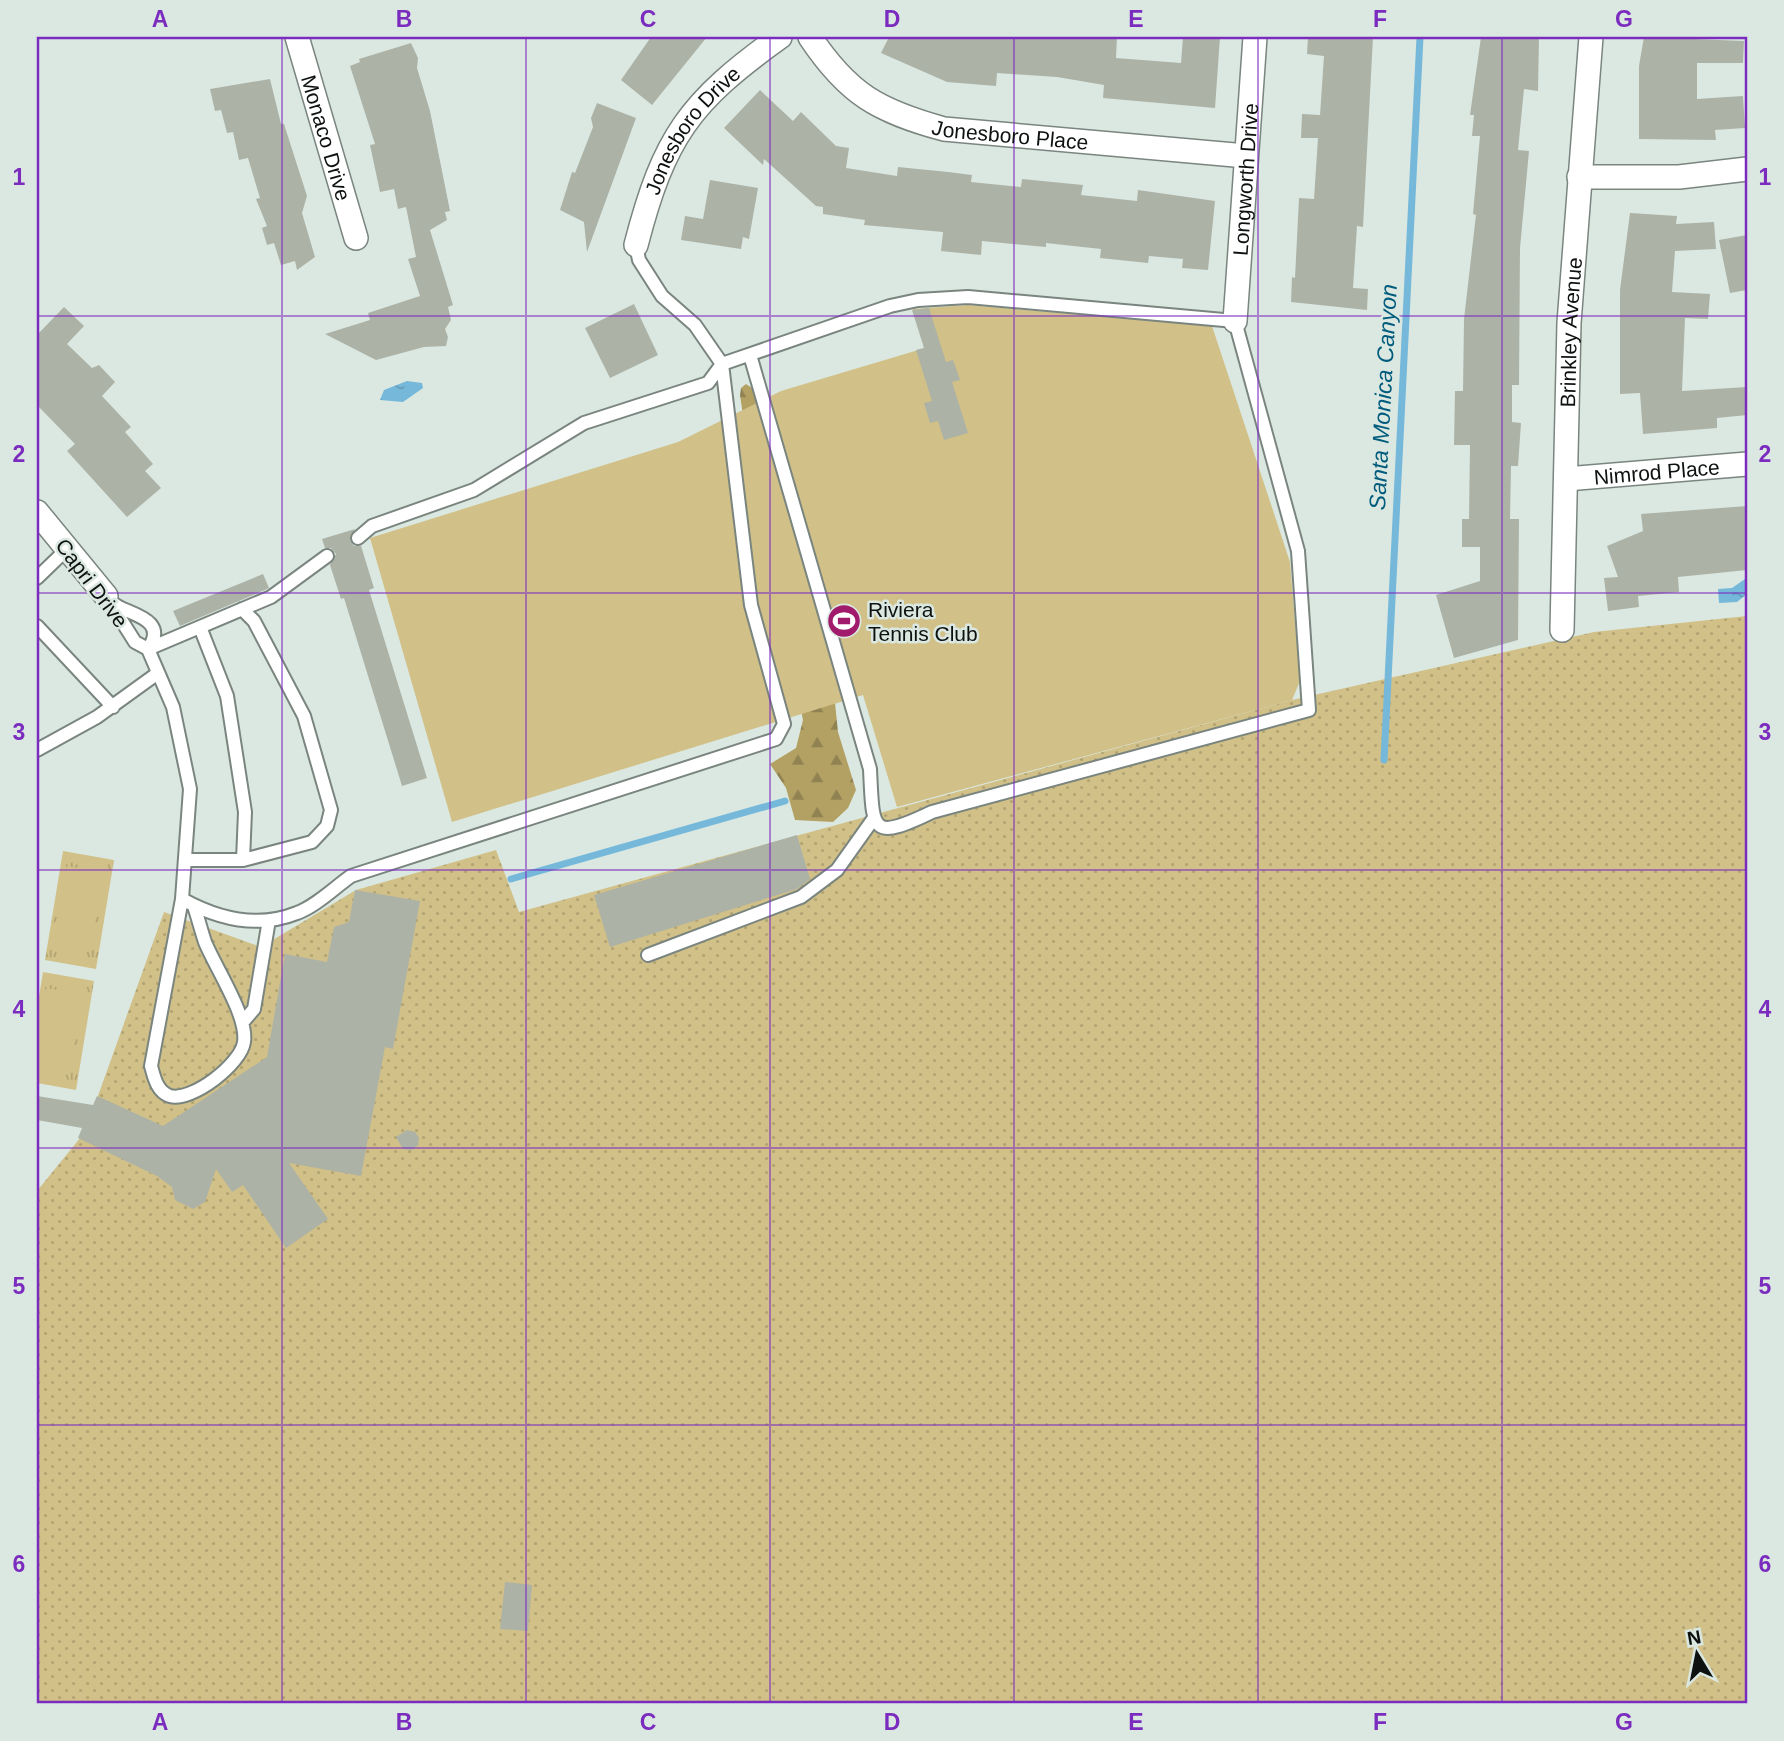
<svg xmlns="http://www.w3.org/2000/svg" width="1784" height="1741" font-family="Helvetica,sans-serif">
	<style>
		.grass { fill: url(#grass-dots) }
		.forest { fill: url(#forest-firs) }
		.park { fill: url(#park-tufts) }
		.pitch { fill: #d1c087 }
		.water { fill: url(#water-ripples) }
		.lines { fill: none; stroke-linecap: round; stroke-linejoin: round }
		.stream { stroke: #75b8d9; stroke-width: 7 }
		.building { fill: #adb2a7 }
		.lane-casing { stroke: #7a857f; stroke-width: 16 }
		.street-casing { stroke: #7a857f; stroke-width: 26 }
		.lane { stroke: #fff; stroke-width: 12 }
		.street { stroke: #fff; stroke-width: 23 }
		.grid { fill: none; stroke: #7b2cbf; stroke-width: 2; stroke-opacity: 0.55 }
		.labels { text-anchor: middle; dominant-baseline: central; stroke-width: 5; stroke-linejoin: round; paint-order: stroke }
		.street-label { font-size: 21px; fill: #0d110f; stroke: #dbe8e1 }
		.poi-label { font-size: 21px; fill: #0d110f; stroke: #dbe8e1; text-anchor: start }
		.water-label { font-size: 23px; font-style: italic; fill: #005b7c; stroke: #dbe8e1 }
		.neatline { fill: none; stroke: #7b2cbf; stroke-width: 2.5 }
		.grid-label { font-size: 23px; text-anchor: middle; font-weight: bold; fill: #7b2cbf }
	</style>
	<defs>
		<pattern id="grass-dots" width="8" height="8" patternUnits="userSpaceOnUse" patternTransform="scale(1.75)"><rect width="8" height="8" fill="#d1c087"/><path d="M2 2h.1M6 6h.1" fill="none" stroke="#b2a473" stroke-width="1.8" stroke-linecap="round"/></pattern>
		<pattern id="forest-firs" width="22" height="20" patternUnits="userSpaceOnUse" patternTransform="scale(1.75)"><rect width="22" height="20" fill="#b3a164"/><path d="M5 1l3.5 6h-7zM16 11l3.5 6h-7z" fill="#908251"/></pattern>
		<pattern id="park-tufts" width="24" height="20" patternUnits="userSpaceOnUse" patternTransform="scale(1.75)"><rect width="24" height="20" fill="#d1c087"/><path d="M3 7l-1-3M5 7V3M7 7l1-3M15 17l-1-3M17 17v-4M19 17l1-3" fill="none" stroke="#b2a473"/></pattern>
		<pattern id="water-ripples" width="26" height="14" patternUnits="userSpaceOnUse" patternTransform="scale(1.75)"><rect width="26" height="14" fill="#75b8d9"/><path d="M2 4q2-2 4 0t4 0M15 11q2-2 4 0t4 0" fill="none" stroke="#649db9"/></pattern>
	</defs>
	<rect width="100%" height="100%" fill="#dbe8e1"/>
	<path class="grass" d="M1747,616V1704H37V1191L85,1132L164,912L261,947L356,890L496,850L519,912L1292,700L1594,632Z"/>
	<path class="forest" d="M746,384L755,390L830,654L838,732L856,790L848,808L833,822L795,820L786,788L770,764L796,748L803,720L750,463L740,395L741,388Z"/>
	<path class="park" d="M63,851L114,860L96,969L45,960Z
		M43,972L94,981L76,1090L37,1083V1009Z"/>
	<path class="pitch" d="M968,305L1212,326L1290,562L1300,681L1292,700L897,807L863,695L452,822L370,538L678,442L781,391L925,348L913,309Z
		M67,866L103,872L90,950L54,943Z
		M46,988L82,994L69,1071L37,1066V1043Z"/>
	<path class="water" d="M407,381L422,383L423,388L403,402L380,400L384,390Z
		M1745,579L1747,594L1737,602L1719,603L1718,589L1732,588Z"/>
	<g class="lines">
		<path class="stream" d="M1384,760L1420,37
			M511,879L785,801"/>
	</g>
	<path class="building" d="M651,37H707L652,105L621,80Z
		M889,37H1117L1116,58L1181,63L1183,37H1220L1215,108L1103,98L1104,85L1057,77L997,73L996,86L947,82L881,53Z
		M1308,37H1373L1363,227L1357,226L1353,288L1368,289L1367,310L1291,302L1292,277L1295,278L1299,198L1314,199L1318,138H1301L1302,114L1320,115L1324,56L1307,54Z
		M1481,37H1539L1538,91L1524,89L1518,150L1529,151L1520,248L1519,385H1512V422L1521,423L1518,466H1511L1510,519H1519L1518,640L1454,658L1436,595L1480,581V547H1462V519H1469L1470,445H1454L1455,391H1463L1464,319L1476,215L1473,214L1480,136H1472L1474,115H1470Z
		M1644,37L1744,41L1743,63H1697V99L1743,96L1745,128L1715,130L1716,140L1639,139V66Z
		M411,43L418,58L417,68L430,111L450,211L445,212L447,220L430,230L453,305L448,307L451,320L445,329L448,337L446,346L424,347L376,360L325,334L370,320L368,313L420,296L408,259L416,257L406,207L398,209L394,189L380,192L370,145L375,144L350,66L360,62L359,59Z
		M270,79L281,124H284L307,196L302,213L315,257L297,270L295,261L281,265L274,243L267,245L262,228L267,226L256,199L260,198L248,158L239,160L233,132L227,133L221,110L215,111L210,89Z
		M760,90L793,121L801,112L836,146L849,148L846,168L897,176L898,167L948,172L972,175L971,182L1021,187L1022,179L1083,185L1081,195L1137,201L1138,190L1215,201L1208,270L1182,268L1183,259L1149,256L1148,263L1100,258L1101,249L1046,243V247L982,241L981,255L941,251L943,232L864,225L865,220L823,214V207L816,206L764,159L763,165L724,128Z
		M597,103L636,118L587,252L584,222L560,210L572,172L575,173L593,127L591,118Z
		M710,180L758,188L749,239L743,237L741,249L681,240L685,216L703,219Z
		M1630,213L1677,216L1676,224L1714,222L1716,249L1675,251L1672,292L1710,294L1708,319L1685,318L1682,391L1747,387V415L1717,418V428L1643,434L1640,393L1620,394V290Z
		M1747,235V290L1730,293L1719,240Z
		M634,304L658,355L610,378L585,328Z
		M64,307L84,326L67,344L92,368L99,365L115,382L102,396L131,427L125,432L153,464L145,471L161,488L127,517L67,451L75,444L37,405V335Z
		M929,308L946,362L953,360L960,380L952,382L968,433L944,440L938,421L930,423L924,403L932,401L916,350L924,348L912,310Z
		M1747,506V570L1678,577L1679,592L1638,596L1639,607L1608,611L1604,578L1618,577L1607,546L1643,531L1641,514Z
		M355,529L350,540L354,546H361L374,588L369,590L427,778L402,786L344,598L341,599L330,565L336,554L331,548H325L322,539Z
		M263,574L269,588L267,589L180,626L173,611Z
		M797,835L810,879L797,889L610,947L594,895Z
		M355,890L420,901L393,1049L385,1047L361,1176L289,1163L328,1219L286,1248L243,1185L232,1192L216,1169L205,1202L193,1209L175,1200L172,1187L157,1176L78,1138L82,1128L37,1120V1096L93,1105L97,1096L163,1126L267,1057L285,954L327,962L334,927L349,922Z
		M407,1130L415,1132L419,1138L418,1145L412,1150L403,1149L396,1137Z
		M505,1582L532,1585L528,1631L500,1629Z"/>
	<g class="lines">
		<g class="lane-casing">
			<path id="lane" d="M358,538L372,526L474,490L584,423L708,383L722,364L890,306L918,300L968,297L1235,321L1298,551L1309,710L932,812C870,842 873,831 870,769L750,355
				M327,556L271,597L148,649L173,707L190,789L182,899C218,919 257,929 297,913C316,906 334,888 351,876L776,739L784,724L751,605L722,364L695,325L662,296L639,260L636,245
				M37,578L67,549
				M106,596C110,600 114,605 119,607C134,615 168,621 148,649L135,642Z
				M37,626L113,707
				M200,627L227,696L245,812L243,860
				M37,750L97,717L158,673
				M186,860H243L312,842L327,826L331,810L304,716L254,621L242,609
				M182,899L151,1066C154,1077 157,1092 170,1096C192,1102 241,1064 244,1042C248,1016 215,967 205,942C201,930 198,918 194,906
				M648,955L801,897L837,870L874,818
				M242,1023L254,1009L269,920"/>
		</g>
		<g class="street-casing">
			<g id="street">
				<path id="s1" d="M297,37L356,238"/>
				<path id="s2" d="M810,37C848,94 878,111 944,129L1246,156"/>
				<path d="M1579,177H1679L1747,169"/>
				<path id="s3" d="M636,245C664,137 689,102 780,37"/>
				<path id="s4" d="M1235,321L1255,37"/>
				<path id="s5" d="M1566,479L1747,464"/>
				<path d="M37,512L106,596"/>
				<path id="s6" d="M1562,630L1569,323L1591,37"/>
			</g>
		</g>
		<use href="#lane" class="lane"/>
		<use href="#street" class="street"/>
	</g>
	<path class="grid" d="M282,37V1704M526,37V1704M770,37V1704M1014,37V1704M1258,37V1704M1502,37V1704M37,316H1747M37,593H1747M37,870H1747M37,1148H1747M37,1425H1747"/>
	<defs>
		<g id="stadium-disc" transform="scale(1.75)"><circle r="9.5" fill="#a01b6b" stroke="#dbe8e1"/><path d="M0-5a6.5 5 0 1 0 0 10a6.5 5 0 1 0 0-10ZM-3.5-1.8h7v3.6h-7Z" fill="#fff"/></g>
	</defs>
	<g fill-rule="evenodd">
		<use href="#stadium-disc" x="844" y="621"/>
	</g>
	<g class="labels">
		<g class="street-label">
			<text stroke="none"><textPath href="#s3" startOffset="130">Jonesboro Drive</textPath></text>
			<text stroke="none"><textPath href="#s2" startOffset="234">Jonesboro Place</textPath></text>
			<text stroke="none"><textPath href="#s1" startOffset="105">Monaco Drive</textPath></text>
			<text stroke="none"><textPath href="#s4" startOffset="142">Longworth Drive</textPath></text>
			<text stroke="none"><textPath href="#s6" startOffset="298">Brinkley Avenue</textPath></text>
			<text stroke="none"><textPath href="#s5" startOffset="91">Nimrod Place</textPath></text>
			<text transform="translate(92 583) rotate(53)">Capri Drive</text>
		</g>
		<g class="poi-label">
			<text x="868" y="609">Riviera<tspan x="868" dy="24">Tennis Club</tspan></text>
		</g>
		<g class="water-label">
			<text transform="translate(1383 397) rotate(-87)">Santa Monica Canyon</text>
		</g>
	</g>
	<rect width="1784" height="1741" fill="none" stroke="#dbe8e1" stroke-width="77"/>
	<g transform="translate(1697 1654) rotate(350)" stroke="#dbe8e1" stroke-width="5" paint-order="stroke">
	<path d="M0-5L12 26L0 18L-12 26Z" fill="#0d110f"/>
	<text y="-10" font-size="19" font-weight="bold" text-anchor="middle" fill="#0d110f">N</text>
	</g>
	<rect x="38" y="38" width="1708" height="1664" class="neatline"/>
	<g class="grid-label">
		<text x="160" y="27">A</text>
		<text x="404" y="27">B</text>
		<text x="648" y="27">C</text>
		<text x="892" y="27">D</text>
		<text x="1136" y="27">E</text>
		<text x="1380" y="27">F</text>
		<text x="1624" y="27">G</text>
		<text x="19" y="185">1</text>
		<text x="1765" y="185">1</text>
		<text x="19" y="462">2</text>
		<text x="1765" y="462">2</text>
		<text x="19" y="740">3</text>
		<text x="1765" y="740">3</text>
		<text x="19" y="1017">4</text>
		<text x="1765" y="1017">4</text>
		<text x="19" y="1294">5</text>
		<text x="1765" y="1294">5</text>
		<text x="19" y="1572">6</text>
		<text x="1765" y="1572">6</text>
		<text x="160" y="1730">A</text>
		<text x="404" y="1730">B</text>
		<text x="648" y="1730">C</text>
		<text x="892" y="1730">D</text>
		<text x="1136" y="1730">E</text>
		<text x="1380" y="1730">F</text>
		<text x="1624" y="1730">G</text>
	</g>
</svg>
